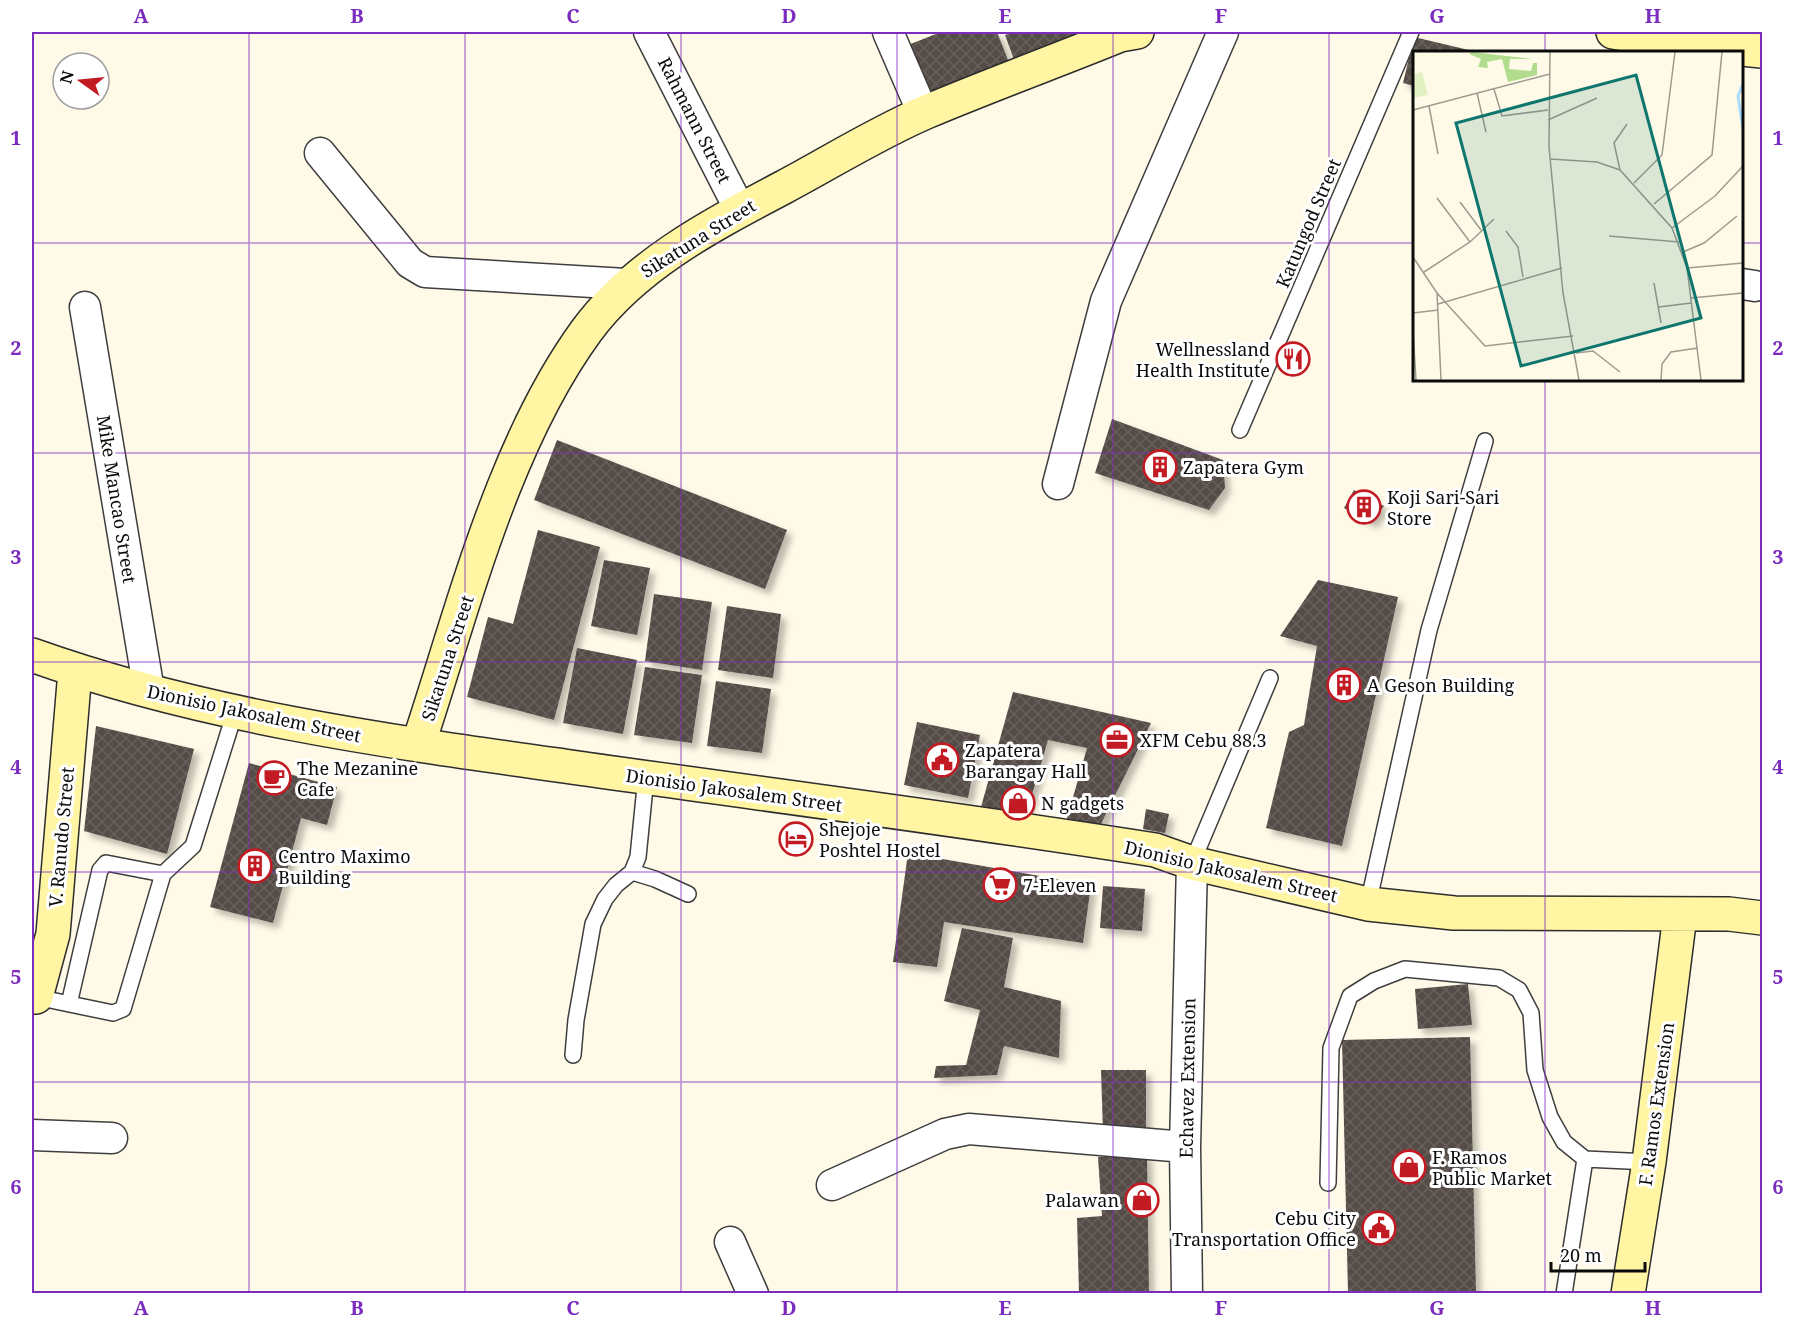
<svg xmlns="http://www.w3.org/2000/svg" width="1794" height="1325" font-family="'Noto Serif',serif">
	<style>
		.building { fill: url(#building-cross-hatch); filter: url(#shadow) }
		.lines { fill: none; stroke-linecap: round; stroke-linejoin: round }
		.lane-casing { stroke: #3e3e3e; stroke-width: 18 }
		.street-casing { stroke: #3e3e3e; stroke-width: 33 }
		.secondary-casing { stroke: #2d2d2d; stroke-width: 36 }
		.lane { stroke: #fff; stroke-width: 15 }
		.street { stroke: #fff; stroke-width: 30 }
		.secondary { stroke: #fff5a3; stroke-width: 33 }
		.grid { fill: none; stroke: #7b2cbf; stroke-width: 1.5; stroke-opacity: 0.55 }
		.labels { text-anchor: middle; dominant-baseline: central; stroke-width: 6; stroke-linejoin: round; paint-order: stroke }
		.street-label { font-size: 18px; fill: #0b0b0b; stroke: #fff }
		.poi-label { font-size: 18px; fill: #0b0b0b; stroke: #fff; text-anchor: start }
		.inset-river { fill: none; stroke: #a9dcfa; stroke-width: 3 }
		.inset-road { fill: none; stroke: #9d9a90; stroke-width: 1.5 }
		.view { fill: #0f766e; fill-opacity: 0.15; stroke: #0f766e; stroke-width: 3 }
		.inset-edge { fill: none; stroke: #0b0b0b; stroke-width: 3 }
		.neatline { fill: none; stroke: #7b2cbf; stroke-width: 2 }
		.grid-label { font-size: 20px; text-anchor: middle; font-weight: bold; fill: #7b2cbf }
	</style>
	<defs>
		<pattern id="building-cross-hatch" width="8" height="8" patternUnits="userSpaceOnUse" patternTransform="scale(1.5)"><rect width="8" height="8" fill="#544c46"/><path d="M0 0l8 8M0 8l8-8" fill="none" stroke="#68615c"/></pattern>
		<filter id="shadow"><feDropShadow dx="5.5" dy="5.5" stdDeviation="3" flood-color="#0004"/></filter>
	</defs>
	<rect width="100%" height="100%" fill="#fffae8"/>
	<path class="building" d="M941,32H997L1012,70L931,103L908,45Z
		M1014,32H1089L1017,68L1005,35Z
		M1414,37L1477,52H1414V86L1403,83Z
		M1112,419L1223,460L1225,488L1209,510L1095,473Z
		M557,440L787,530L765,589L534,500Z
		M1354,490L1384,506L1372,523L1344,508Z
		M538,530L600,547L554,720L467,697L488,617L513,624Z
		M604,560L650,568L637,635L591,626Z
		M1318,580L1398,597L1342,846L1266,828L1289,732L1304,725L1317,646L1280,636Z
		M654,594L712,602L702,670L645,661Z
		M727,606L781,614L773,678L718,670Z
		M577,648L637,660L623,734L563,723Z
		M645,667L702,675L692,743L634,735Z
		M716,681L771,689L762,753L707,746Z
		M1013,692L1151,723L1099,828L1066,822L1087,748L1048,740L1026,815L981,807Z
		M917,722L980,735L968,798L904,785Z
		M96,726L194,749L167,854L84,831Z
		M249,763L337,787L327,825L301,818L273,923L210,907Z
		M1146,809L1169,814L1165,833L1143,829Z
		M908,853L1091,885L1083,943L944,922L937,967L893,962Z
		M1103,886L1145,889L1142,931L1100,928Z
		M962,928L1013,938L1004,987L1061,1001L1059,1058L1004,1046L997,1075L934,1078L936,1066L966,1065L980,1010L944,1001Z
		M1468,984L1472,1025L1418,1029L1415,989Z
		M1470,1037L1476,1293H1348L1342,1040Z
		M1101,1070H1146V1138L1103,1132Z
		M1147,1154L1149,1293H1079L1077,1218L1102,1216L1098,1157Z"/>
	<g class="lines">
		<g class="lane-casing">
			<path id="lane" d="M1240,430L1411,32
				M1192,863L1270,678
				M632,872L655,879L688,894
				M1368,904L1429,630L1485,441
				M36,997L113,1013L123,1009L163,874L193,846L235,712
				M69,1004L100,870L106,863L163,874
				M573,1055L576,1020L593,924L605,899L616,885L632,872L638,857L646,777
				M1328,1183L1331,1048L1350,996L1374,981L1405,969L1499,978L1519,990L1531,1013L1535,1070L1550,1117L1564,1142L1585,1159L1649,1162
				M1564,1294L1585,1159"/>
		</g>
		<g class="street-casing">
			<path id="street" d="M649,32L740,210
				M888,32L923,113
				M320,153L410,263L425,272L626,284
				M1742,284L1755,286
				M85,307L149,691
				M1058,484L1106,301L1223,32
				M32,1135L112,1138
				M832,1185L945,1134L969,1129L1185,1147
				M730,1242L753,1294
				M1187,1294L1185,1147L1192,863"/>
		</g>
		<g class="secondary-casing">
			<path id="secondary" d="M1613,32L1671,42L1762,51
				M32,655C203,716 385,741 564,766C761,794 958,819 1155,850L1192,863L1368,904L1454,913L1729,914L1762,918
				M418,745C463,610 502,446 587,330C636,264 712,225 784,187C831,162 877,133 926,112C990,85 1056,61 1120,35L1137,32
				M32,997H36L53,934L75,671
				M1628,1294L1649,1162L1680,915"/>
		</g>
		<use href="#lane" class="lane"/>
		<use href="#street" class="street"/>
		<use href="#secondary" class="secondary"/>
	</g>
	<path class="grid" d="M249,32V1294M465,32V1294M681,32V1294M897,32V1294M1113,32V1294M1329,32V1294M1545,32V52M32,243H1414M1742,243H1762M1545,380V1294M32,453H1762M32,662H1762M32,872H1762M32,1082H1762"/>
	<defs>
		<g id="restaurant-ring" transform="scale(1.725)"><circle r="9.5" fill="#fff" stroke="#c21b24" stroke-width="1.5"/><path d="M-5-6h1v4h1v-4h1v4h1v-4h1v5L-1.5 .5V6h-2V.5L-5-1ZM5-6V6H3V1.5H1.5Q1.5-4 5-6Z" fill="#c21b24"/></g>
		<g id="building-ring" transform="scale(1.725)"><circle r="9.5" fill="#fff" stroke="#c21b24" stroke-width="1.5"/><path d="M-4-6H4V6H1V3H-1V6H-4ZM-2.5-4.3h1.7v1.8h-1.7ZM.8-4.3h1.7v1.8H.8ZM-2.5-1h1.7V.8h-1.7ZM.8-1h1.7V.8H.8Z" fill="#c21b24"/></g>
		<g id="office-ring" transform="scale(1.725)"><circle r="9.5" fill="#fff" stroke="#c21b24" stroke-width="1.5"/><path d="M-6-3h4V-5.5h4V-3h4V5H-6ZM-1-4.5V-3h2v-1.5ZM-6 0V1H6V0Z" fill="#c21b24"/></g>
		<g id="civic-ring" transform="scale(1.725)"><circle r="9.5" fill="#fff" stroke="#c21b24" stroke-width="1.5"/><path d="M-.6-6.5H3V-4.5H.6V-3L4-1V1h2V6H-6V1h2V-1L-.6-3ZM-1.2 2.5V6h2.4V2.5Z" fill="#c21b24"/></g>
		<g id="cafe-ring" transform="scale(1.725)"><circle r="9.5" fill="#fff" stroke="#c21b24" stroke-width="1.5"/><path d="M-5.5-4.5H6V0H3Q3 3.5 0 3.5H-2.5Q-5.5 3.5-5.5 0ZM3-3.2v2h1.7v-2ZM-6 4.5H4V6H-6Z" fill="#c21b24"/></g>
		<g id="shop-ring" transform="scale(1.725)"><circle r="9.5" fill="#fff" stroke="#c21b24" stroke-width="1.5"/><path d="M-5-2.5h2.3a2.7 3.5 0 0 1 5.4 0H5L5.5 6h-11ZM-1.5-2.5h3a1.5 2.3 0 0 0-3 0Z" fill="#c21b24"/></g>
		<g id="hotel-ring" transform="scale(1.725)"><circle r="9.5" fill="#fff" stroke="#c21b24" stroke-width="1.5"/><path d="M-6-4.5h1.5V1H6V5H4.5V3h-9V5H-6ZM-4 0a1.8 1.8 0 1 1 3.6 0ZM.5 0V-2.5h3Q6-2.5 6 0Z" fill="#c21b24"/></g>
		<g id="supermarket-ring" transform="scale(1.725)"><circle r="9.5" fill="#fff" stroke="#c21b24" stroke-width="1.5"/><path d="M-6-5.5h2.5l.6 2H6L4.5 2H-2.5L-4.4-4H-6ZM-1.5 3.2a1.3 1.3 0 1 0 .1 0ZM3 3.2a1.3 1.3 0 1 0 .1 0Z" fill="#c21b24"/></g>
	</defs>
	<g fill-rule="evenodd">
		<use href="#restaurant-ring" x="1293" y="359"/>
		<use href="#building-ring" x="1160" y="467"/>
		<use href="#building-ring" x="1364" y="507"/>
		<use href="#building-ring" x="1344" y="685"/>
		<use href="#office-ring" x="1117" y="740"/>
		<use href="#civic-ring" x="942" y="760"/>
		<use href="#cafe-ring" x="274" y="778"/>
		<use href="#shop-ring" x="1018" y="803"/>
		<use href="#hotel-ring" x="796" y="839"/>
		<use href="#building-ring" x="255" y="866"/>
		<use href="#supermarket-ring" x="1000" y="885"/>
		<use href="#shop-ring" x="1409" y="1167"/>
		<use href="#shop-ring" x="1142" y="1200"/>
		<use href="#civic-ring" x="1379" y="1228"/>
	</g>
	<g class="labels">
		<g class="street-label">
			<text transform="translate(695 120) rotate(63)">Rahmann Street</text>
			<text transform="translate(1308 223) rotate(-67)">Katungod Street</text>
			<text transform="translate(698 238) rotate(-32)">Sikatuna Street</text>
			<text transform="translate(117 499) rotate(81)">Mike Mancao Street</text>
			<text transform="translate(447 658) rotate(-72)">Sikatuna Street</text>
			<text transform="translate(254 713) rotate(12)">Dionisio Jakosalem Street</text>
			<text transform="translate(734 790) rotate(8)">Dionisio Jakosalem Street</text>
			<text transform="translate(61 837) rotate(-85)">V. Ranudo Street</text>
			<text transform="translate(1231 871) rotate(13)">Dionisio Jakosalem Street</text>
			<text transform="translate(1187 1078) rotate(-89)">Echavez Extension</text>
			<text transform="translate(1656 1104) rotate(-82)">F. Ramos Extension</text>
		</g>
		<g class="poi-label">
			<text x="1270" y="349" text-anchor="end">Wellnessland<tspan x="1270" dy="21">Health Institute</tspan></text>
			<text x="1183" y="467">Zapatera Gym</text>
			<text x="1387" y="497">Koji Sari-Sari<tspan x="1387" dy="21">Store</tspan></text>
			<text x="1367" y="685">A Geson Building</text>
			<text x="1140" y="740">XFM Cebu 88.3</text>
			<text x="965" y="750">Zapatera<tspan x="965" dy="21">Barangay Hall</tspan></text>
			<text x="297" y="768">The Mezanine<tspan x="297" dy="21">Cafe</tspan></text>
			<text x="1041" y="803">N gadgets</text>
			<text x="819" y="829">Shejoje<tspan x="819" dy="21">Poshtel Hostel</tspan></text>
			<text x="278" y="856">Centro Maximo<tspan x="278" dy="21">Building</tspan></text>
			<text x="1023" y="885">7-Eleven</text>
			<text x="1432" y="1157">F. Ramos<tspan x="1432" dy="21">Public Market</tspan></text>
			<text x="1119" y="1200" text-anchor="end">Palawan</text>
			<text x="1356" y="1218" text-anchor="end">Cebu City<tspan x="1356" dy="21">Transportation Office</tspan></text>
		</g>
	</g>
	<g transform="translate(1413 51)">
		<rect width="330" height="330" fill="#fffae8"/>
		<path d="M59,1L120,8H97L96,18L118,20L120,12H124V24L95,31L89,8L74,11L75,17L65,16L68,8L56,3Z" fill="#b2dd8f"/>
		<path d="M9,21L15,44L0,47V24Z" fill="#e2f2c3"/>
		<path class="inset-river" d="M330,33L325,45L330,78"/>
		<path class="inset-road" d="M137,1L136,96L150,242L166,329M81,38L89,65L135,59M64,42L73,81M16,55L25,103M0,59L137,23M135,69L184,47M137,108L184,111L207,119L259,177L274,217L288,329M207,119L201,92L214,73M221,132L249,104L262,1M24,147L57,191M47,151L68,179M241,153L299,104L309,1M259,177L302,145L330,115M93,180L105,196L110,226M196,185L266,191M270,201L291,192L324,165M0,206L24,242L72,295L160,285M274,217L330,212M11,221L57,191L81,168M241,232L248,272M24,242L28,329M278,247L330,242M25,253L149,217M246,256L278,252M0,262L25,259M0,279L3,329M163,302L180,300L207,321M248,329L249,313L258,301L285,297"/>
		<path class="view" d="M223,24L288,267L108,315L43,72Z"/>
		<rect width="330" height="330" class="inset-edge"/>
	</g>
	<rect width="1794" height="1325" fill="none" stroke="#ffffff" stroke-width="66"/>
	<g transform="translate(81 81) rotate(285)"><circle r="28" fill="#ffffff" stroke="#9d9d9d" stroke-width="1.5"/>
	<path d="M0-4.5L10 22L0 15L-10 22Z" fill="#c21b24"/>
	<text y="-9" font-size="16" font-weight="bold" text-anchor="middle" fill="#0b0b0b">N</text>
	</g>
	<path d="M1551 1262v9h94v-9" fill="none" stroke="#0b0b0b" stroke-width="3"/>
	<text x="1560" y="1262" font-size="18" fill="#0b0b0b" stroke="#ffffff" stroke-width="4.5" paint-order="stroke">20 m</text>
	<rect x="33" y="33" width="1728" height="1259" class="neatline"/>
	<g class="grid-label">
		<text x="141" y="23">A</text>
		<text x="357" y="23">B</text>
		<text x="573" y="23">C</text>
		<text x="789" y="23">D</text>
		<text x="1005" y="23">E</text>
		<text x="1221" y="23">F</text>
		<text x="1437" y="23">G</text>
		<text x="1653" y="23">H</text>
		<text x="16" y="145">1</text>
		<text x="1778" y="145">1</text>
		<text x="16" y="355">2</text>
		<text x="1778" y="355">2</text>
		<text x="16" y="564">3</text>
		<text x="1778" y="564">3</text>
		<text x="16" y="774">4</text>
		<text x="1778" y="774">4</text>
		<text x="16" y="984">5</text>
		<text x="1778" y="984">5</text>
		<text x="16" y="1194">6</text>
		<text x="1778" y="1194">6</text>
		<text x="141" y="1315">A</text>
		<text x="357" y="1315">B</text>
		<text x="573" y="1315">C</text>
		<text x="789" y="1315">D</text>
		<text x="1005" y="1315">E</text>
		<text x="1221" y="1315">F</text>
		<text x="1437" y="1315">G</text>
		<text x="1653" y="1315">H</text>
	</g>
</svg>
